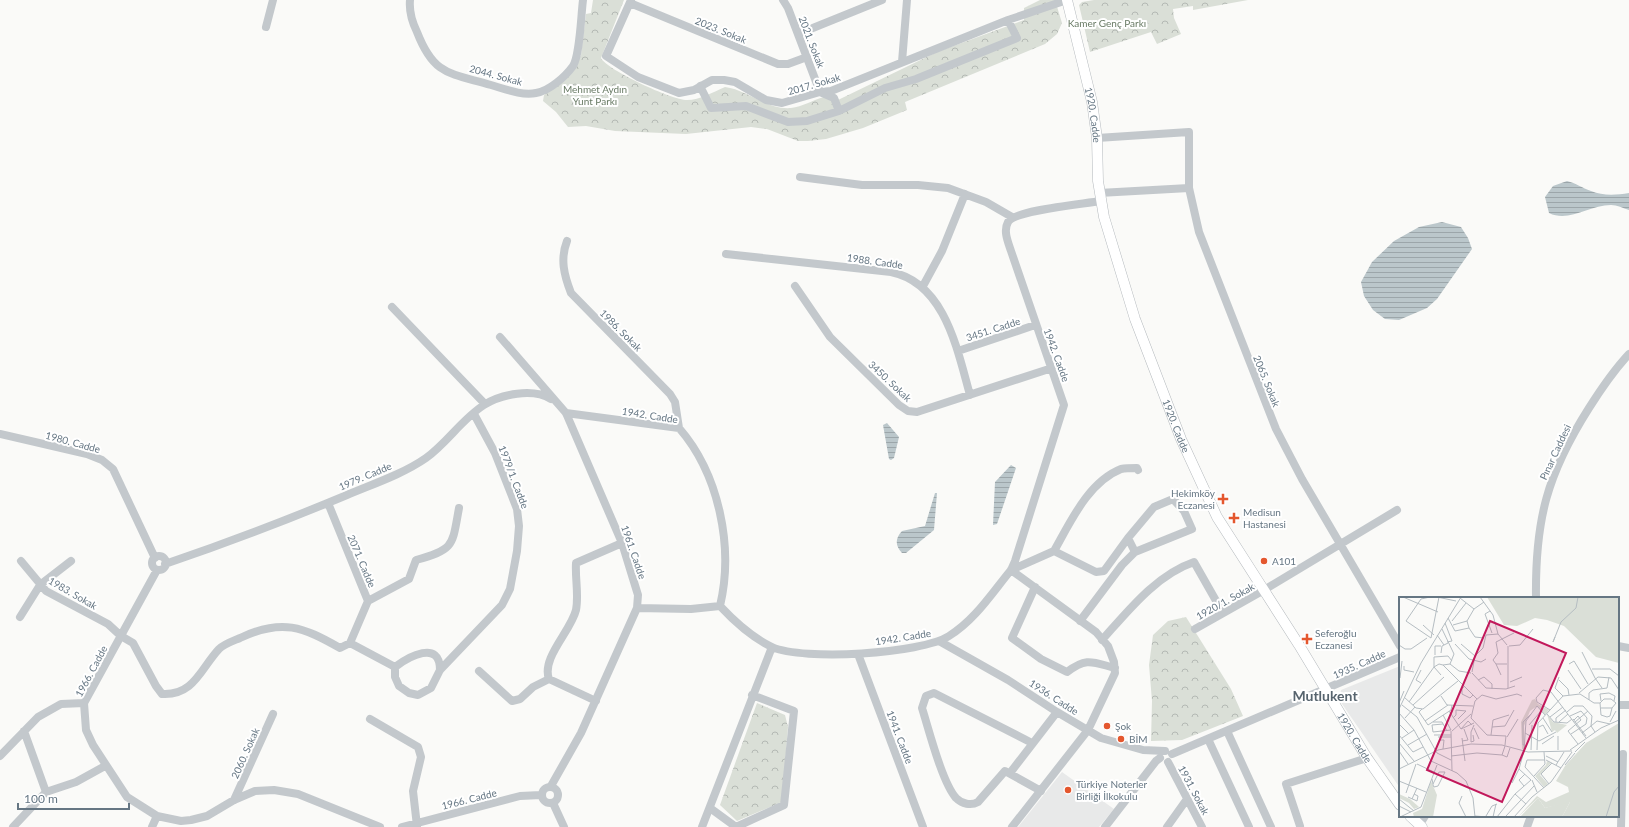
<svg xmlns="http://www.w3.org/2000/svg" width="1629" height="827" font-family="Lato,sans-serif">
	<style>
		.built { fill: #e8e9e9 }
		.forest { fill: url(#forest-crowns) }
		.water { fill: url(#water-rules) }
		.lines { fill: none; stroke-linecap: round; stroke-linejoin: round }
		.major-casing { stroke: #b5babe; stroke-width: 11 }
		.minor { stroke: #c3c8cc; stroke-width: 8 }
		.major { stroke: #fff; stroke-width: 10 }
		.poi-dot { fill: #e4572e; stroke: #fff; stroke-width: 1.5 }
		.labels { text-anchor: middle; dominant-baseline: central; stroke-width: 4; stroke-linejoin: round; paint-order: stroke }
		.park-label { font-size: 10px; fill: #687a64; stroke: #fff }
		.street-label { font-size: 10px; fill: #657683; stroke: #fff }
		.poi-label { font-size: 10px; fill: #657683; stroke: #fff; text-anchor: start }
		.district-label { font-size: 14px; font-weight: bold; fill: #57646e; stroke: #fff }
		.inset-road { fill: none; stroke: #b5bdc2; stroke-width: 1 }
		.view { fill: #c2185b; fill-opacity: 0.15; stroke: #c2185b; stroke-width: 2 }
		.inset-edge { fill: none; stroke: #657683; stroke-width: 2 }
	</style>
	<defs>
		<pattern id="forest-crowns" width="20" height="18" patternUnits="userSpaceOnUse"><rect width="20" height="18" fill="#dadfd7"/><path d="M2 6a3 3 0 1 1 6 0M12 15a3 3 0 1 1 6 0" fill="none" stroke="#b4b9b4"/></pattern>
		<pattern id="water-rules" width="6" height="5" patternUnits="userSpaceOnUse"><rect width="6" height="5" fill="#bbc7cb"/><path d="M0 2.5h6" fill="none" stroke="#9ca6aa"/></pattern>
	</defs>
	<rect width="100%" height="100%" fill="#fafaf8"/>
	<path class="built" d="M1400,666V788L1340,701L1341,690Z
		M1062,772L1114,809L1099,827H1018Z"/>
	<path class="forest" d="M593,0H624L601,58C607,70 672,100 687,100C700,100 713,92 725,87C748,90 767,110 791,108C802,107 813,100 824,97L834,102L840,99L937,52L1024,20V8L1040,0H1055L1062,23L1057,34L1045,44L905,102L907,110L863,128L826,139L808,141H798L767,129L751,127L686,134L615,131L586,126L568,127L556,112L543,101L544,95L561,83L581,55L586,14L591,13Z
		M1094,0H1248L1193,10V6L1173,9L1174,18L1181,34L1157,44L1151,32L1090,52L1079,5L1082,2Z
		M1186,617L1231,689L1243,716L1182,740L1151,741L1152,701L1149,665L1153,635L1168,621Z
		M757,703L785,715L788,727L782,802L737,821L720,805Z"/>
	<path class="water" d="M1567,181C1576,183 1582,188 1591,191C1603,196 1616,195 1629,193V210C1623,208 1617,205 1611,205C1589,205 1569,223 1549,213L1545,197L1553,186Z
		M1442,222L1461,227L1468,238L1472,249L1437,299L1427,308L1399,320L1385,319L1373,310L1364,296L1361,282L1372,262L1394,241L1419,227Z
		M887,423L899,437L894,458L891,460L889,459L883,425Z
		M1011,465L1016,468L997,524L993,525L995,482Z
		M935,493H937L934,530L906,553H902C895,546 895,538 902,531L925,526Z"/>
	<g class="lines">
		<g class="major-casing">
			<g id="major">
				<path id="s1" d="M1067,0L1092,102L1097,138L1098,181L1104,217L1135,319L1181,439L1217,517L1299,645L1367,758L1400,805"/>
				<path d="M1410,816L1422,827"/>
			</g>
		</g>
		<path class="minor" d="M410,0C409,11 412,22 417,32C434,76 450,73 491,85C505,89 522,96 536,93C549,91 565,77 573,66C580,55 581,15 583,0
			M631,0L606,56L638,77L679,93L694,90L712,80H724L735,82L766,100L782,103L820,92L831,91L1008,20L1067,0
			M783,0L788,8L820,92L834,98L839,111
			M630,3L778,64H788L807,57
			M266,27L273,0
			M798,34L882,0
			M902,62L907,0
			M700,86L711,108L746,106L788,122L807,121L839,111L885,88L916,79L1017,38L1008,20
			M1097,138L1189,132V188
			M800,177L862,185H918L948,188L986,202L1012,217
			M1099,193L1189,188L1199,232L1276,429L1302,479L1400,646
			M567,241C560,259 564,275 571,293L670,394L675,402L679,428
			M726,254L891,272C945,283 957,349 970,395
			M795,286L830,337L899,405L908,411L917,412L1052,368
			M923,286L942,251L965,194
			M392,307L485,404
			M500,337L566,413L622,543L638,595L637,608L581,733L551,786
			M958,351L1035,325
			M566,413L679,428C719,474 734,547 720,606
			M0,434L87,454L102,460L113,469L155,558
			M1054,551C1070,523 1088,482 1121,469C1126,468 1132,468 1137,468L1138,470
			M152 563a7 7 0 1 1 14 0a7 7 0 1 1-14 0Z
			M21,561L46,591L108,624L121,636L133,643L156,686L162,694C194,696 201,668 219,649C224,644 233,641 240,638C282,618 303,627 340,648L350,643L368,601L328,503
			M165,564C227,543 287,520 347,495C373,484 403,474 426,458C447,443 462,419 484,405C501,394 533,388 551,399
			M157,570L84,703L86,730L93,745L127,797L157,816L181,821L191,820L207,816L234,800L255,791L274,790L298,794L380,827
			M1011,570L1096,632L1108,646L1114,662L1115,673L1088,730L1012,827
			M1011,570L1054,551L1096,572L1104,571L1128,538L1135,552
			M1035,587L1012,638L1041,659L1067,672C1087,657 1092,662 1115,668
			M1536,598C1535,520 1547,474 1589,408C1601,389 1614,370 1629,354
			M368,601L409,579L416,560C455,549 452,546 459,508
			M720,606C734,621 753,638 772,647C803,661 921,654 949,636C975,620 992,593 1011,570L1015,561L1064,405L1011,251C1008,242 1003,231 1008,222C1015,210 1084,204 1100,201
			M637,608L691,609L720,606
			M20,617L40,585L71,561
			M1080,621L1122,565L1135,552L1192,529L1184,511L1173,499L1154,507L1128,538
			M1195,629L1264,590L1397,510
			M1102,640C1128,611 1156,575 1194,562L1223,613
			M939,641L1008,680L1057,712L1101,738L1143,750L1165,751
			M350,643L395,667V677L399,686L409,693L418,695L431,688L440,670L502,605L510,589L517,551L519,526L517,509L495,453L474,414
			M1618,646L1629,648
			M858,654L923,827
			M395,667C408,657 440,639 440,670
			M479,671L512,701L520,699L533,687L549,679
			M596,701L549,679C541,658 571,631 576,610C579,595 575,579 576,563L622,543
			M1618,705H1629
			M370,719L418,747L421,757L413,791L417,826
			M24,731L46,792
			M1227,731L1271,827
			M1208,739L1249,827
			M1032,743L934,693L926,696L922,708C929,730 942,782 956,798C962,804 971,806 978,802L1005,771L1041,791
			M1172,754L1400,657
			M0,756L38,717L61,704L84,703
			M1168,762L1202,827
			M1010,773L1057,712
			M542 795a8 8 0 1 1 16 0a8 8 0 1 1-16 0Z
			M234,800L273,714
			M553,803L564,827
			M710,808L736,827L784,805L794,711L752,695
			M1300,826L1286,784L1367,758
			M13,827L46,792L76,782L105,766
			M152,827L157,816
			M402,827L520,796L541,795
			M702,827L772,647
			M1105,827L1156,761L1160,758
			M1167,827L1187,799
			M1418,827L1425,816
			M1527,827L1531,816
			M1621,827L1623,754"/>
		<use href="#major" class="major"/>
	</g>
	<g class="poi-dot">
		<path d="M1221 493h4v4h4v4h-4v4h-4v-4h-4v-4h4z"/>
		<path d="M1232 512h4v4h4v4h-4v4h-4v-4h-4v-4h4z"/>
		<circle cx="1264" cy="561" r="4"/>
		<path d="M1305 633h4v4h4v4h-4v4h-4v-4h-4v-4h4z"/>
		<circle cx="1107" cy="726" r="4"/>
		<circle cx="1121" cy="739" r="4"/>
		<circle cx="1068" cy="790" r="4"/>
	</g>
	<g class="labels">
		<g class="park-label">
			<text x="1107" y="23">Kamer Genç Parkı</text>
			<text x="595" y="89">Mehmet Aydın<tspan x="595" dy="12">Yunt Parkı</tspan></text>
		</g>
		<g class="street-label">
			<text transform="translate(721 30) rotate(22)">2023. Sokak</text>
			<text transform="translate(812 42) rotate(69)">2021. Sokak</text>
			<text transform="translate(496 75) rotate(15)">2044. Sokak</text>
			<text transform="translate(814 84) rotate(-16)">2017. Sokak</text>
			<text stroke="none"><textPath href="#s1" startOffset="118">1920. Cadde</textPath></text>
			<text transform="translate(875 261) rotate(8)">1988. Cadde</text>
			<text transform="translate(993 329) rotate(-18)">3451. Cadde</text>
			<text transform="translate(621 330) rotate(45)">1986. Sokak</text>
			<text transform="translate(1057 355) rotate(70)">1942. Cadde</text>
			<text transform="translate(890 381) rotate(43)">3450. Sokak</text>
			<text transform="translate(1267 381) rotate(68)">2065. Sokak</text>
			<text transform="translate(650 415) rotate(9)">1942. Cadde</text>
			<text stroke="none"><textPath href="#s1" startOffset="442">1920. Cadde</textPath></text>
			<text transform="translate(73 442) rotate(15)">1980. Cadde</text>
			<text transform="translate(1555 452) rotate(-65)">Pınar Caddesi</text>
			<text transform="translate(365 476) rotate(-23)">1979. Cadde</text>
			<text transform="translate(514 477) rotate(69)">1979/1. Cadde</text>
			<text transform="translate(634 552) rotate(71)">1961. Cadde</text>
			<text transform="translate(362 561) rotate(67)">2071. Cadde</text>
			<text transform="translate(73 593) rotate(30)">1983. Sokak</text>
			<text transform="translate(1225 601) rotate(-29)">1920/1. Sokak</text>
			<text transform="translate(903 637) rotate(-9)">1942. Cadde</text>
			<text transform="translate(1359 664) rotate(-24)">1935. Cadde</text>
			<text transform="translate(91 671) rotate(-62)">1966. Cadde</text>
			<text transform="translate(1054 697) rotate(33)">1936. Cadde</text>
			<text transform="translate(900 737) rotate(69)">1941. Cadde</text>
			<text stroke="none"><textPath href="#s1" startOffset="802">1920. Cadde</textPath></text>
			<text transform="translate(245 753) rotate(-66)">2060. Sokak</text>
			<text transform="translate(1194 790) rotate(62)">1931. Sokak</text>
			<text transform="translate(469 799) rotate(-14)">1966. Cadde</text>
		</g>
		<g class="poi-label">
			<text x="1215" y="493" text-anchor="end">Hekimköy<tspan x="1215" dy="12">Eczanesi</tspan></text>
			<text x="1243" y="512">Medisun<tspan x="1243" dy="12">Hastanesi</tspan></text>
			<text x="1272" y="561">A101</text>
			<text x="1315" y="633">Seferoğlu<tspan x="1315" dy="12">Eczanesi</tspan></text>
			<text x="1115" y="726">Şok</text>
			<text x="1129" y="739">BİM</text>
			<text x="1076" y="784">Türkiye Noterler<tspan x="1076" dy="12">Birliği İlkokulu</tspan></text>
		</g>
		<g class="district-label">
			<text x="1325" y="695">Mutlukent</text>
		</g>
	</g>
	<g transform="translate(1399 597)">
		<rect width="220" height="220" fill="#fafaf8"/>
		<path d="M148,164L152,166L141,178L149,187L145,190L136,179L147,168ZM139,201L146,211L166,205H171L163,220H121Z" fill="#dadfd7"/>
		<path d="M88,0H220V66L197,60L165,29L148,23L136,21L118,29L105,28ZM136,102L139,107L150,113L146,118L138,109L131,114L125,129L126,153L123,152L122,125L133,103ZM148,117L154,125L168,128L158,136L156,133L153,135ZM220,126V220H163L171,205L146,211L139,201L119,220L138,199L147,205L170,195L169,190L157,184L166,169L187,146ZM32,184L38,198L34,220H15L14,216L23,212ZM0,197L11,202L20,210L15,212L10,206L0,201Z" fill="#dadfd7"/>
		<path class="inset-road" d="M4,0L39,15M31,0L22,2L7,24L32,41M38,0L57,4M81,0L94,18L99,37M61,1L75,12M91,14L86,17L93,36M49,21L56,34L70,31L68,24M53,24L67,6M46,26L53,44L48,45M24,28L35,38M54,28L68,24L75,12L85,5M70,31L76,40L85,41M43,32L55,57L51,67M38,38L45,48M156,40L154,45L162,25L177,11L179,0M32,41L40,0M56,47L70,62L82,65L87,62M62,47L76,59M0,48L6,52H12L28,41M109,49V91M110,49L121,48L134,32M183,55L196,81M42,56L43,49L49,46M36,58V49H42M97,67L102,78M108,67H97L94,63L99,56L97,45L115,36M170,67L175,64L189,87M44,68L51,67L60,74L72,76M5,69V73L15,75M193,72H211L220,79M169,73L182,92M73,75L76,59L84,51L87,38L99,37L108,48M73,76L87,91L107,92L116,89M42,78L35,70V60L49,59L53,64M160,80L156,91L164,99M1,81L3,64M196,81L203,91M79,83L85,80L93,87V92M160,83L169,92L170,98M111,85L123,80M22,86L17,83L22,73M65,90L63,91V97L71,101L74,98M180,96L199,80L212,81L220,93M181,97L195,106H201M83,98L76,104L72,121L88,138L107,139L106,148M83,98L97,102L118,97L123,99M42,99L48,108L74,109M5,100L17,111L24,112L59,84M190,103V96L194,93L208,91L210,80M202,104L201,97L210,96L216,99L215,104M10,105L35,70L40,67L44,68L78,102M0,106L5,94M201,106L205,102H212L217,106L213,111M201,106L202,118L208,120M3,108L18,120L38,156L52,163M14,108L45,80M202,111H213L211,119L208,120M0,112L22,66L62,0M23,112L20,115L29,128L52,113L53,108M151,113L138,105L137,101L144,93L152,95L187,141M50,114L62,132L75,126M168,115L175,109H184L193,119L192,129L183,136M0,116L15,133L32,164L58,176L67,184L74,201L76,220M148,117L155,125L168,126L173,122M44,118L52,133M171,119L182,114L188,121L187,127L172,137M151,120L164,110M6,121L16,110M54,121L57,118V113L67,114L59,122M144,121L153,135M174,122L187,139M175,123L179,119L182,123L169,134L179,147M26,124L49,108M34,125H43L48,134M157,125V121L167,113M160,125L169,117M176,125L189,114M211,125L217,114M0,127L10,137M44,127L33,128L34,135L52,133M130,128L142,114M93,130L106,129L115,113M140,130L144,128L149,137M75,131L80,142M62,132L69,124L73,128M52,134L53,174M53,134L72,117M196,135L192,129L198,124L211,127M126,136L140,144L157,135M0,138L14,155L24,150M35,138H52M74,138L75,144L72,145V135L75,128M92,138L94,123L110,118M39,140H52M108,140L119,122M3,141L15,133M63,141L66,164M41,143H45L44,152M63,144L69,143L65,132M0,146L15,164M143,147L155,139M9,148L28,137M126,148H124V125L132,117M132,153L133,128M138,153L139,126L164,99L181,97M159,153V139M171,153L202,131L220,123M0,154L9,167M176,155L186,145M103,158L108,160L111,151M52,159L78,156L103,158L106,149M147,159L159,165M147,163L162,171M18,167L35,175M157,168L165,155M166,168L176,156M0,172L39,153L72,147L103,148L129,155L173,154M135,179L146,167L145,155M33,182L34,187V188L35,190L39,189L46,175H40L34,187M132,183L120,172L125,154L127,124L138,109L146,118M133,183L138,195M0,184L27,195M113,186L120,172M150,187L142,177L153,166M125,189L120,183L126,177M145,191L126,170L128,163H146M7,196L17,167M116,197L127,207M63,199L60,206L67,220M9,200L18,204L19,199L15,197M0,202L15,214M13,202L18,191M0,209L12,215M76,219L88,220M87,219L93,209L98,207M107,219L135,189M1,220L22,210L38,168M94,220L97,207M98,220L116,197L132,183M115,220L133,200L152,185L173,155M207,220L215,195L220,189"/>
		<path class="view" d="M91,24L167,56L103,205L28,173Z"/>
		<rect width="220" height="220" class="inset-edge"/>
	</g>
	<path d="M18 803v6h111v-6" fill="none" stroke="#657683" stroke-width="2"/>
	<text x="24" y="803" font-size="12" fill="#657683" stroke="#ffffff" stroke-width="3" paint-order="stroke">100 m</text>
</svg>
